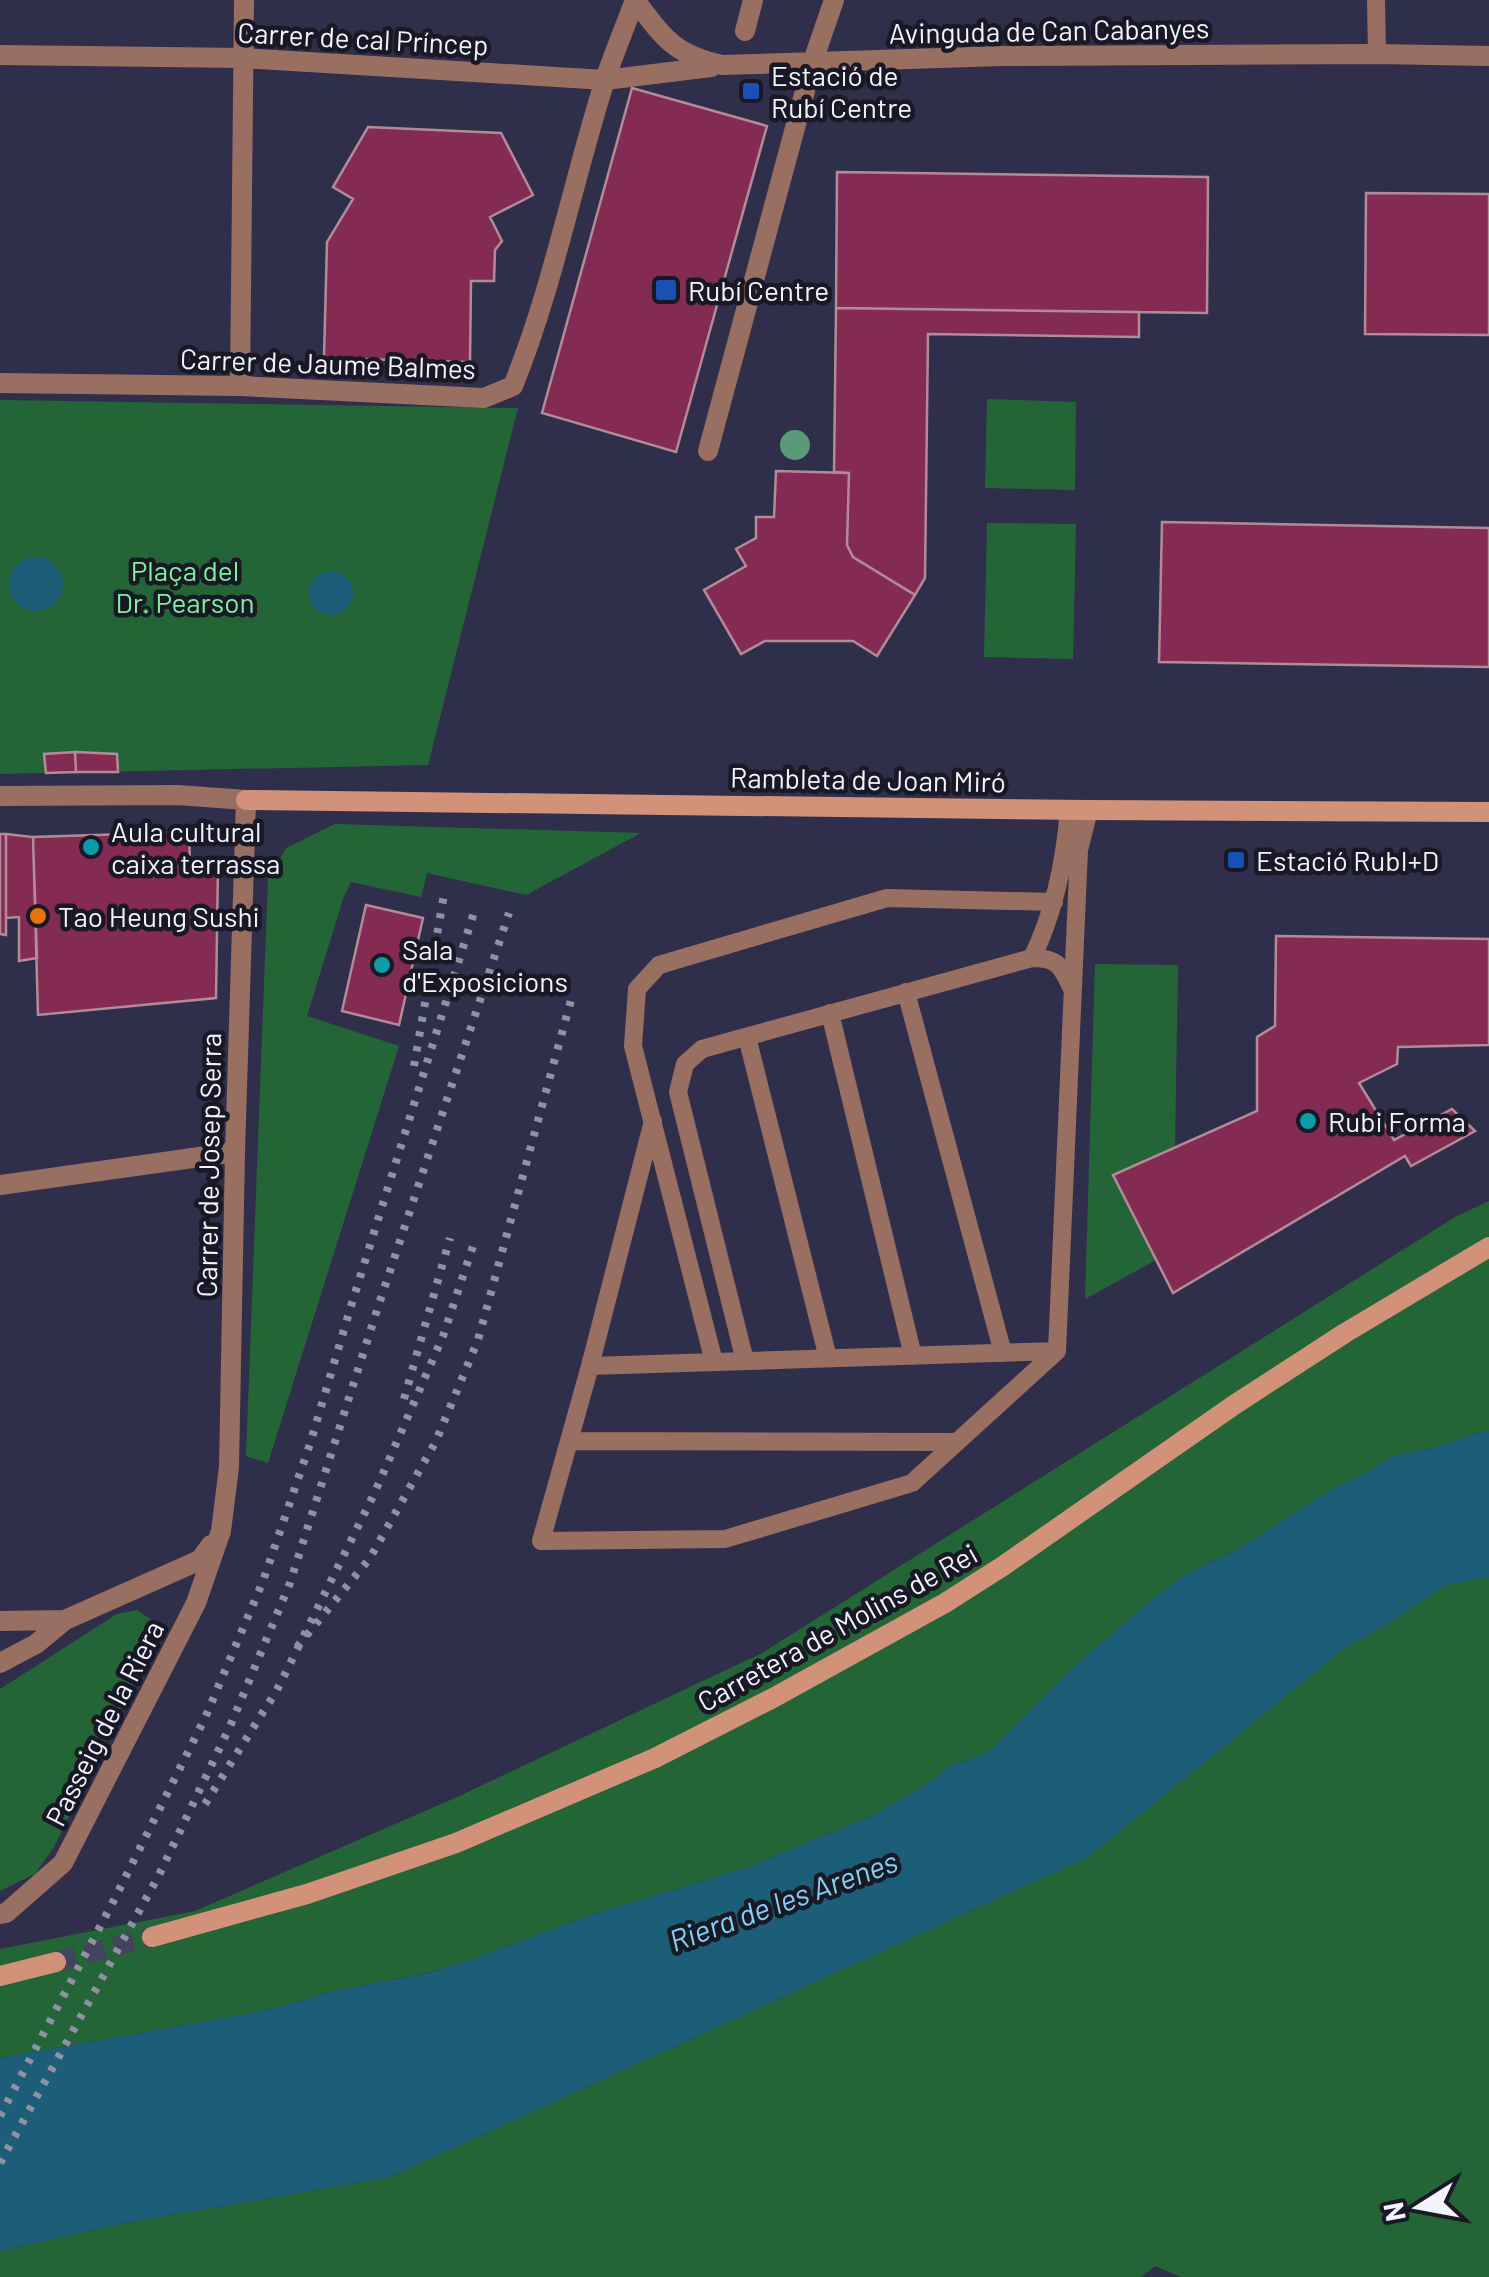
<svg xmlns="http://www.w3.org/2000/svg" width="1489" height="2277" font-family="Barlow,sans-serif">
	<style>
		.green { fill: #246538 }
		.water { fill: #1c5e78 }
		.building { fill: #842b54; stroke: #b28b99; stroke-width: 2.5 }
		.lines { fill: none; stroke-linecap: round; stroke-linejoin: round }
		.secondary-tunnel { stroke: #44435d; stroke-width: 20; stroke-dasharray: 20 10; stroke-linecap: butt }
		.lane { stroke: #996f61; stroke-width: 18 }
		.street { stroke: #996f61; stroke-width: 20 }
		.secondary { stroke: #d29179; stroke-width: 20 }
		.rail { stroke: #9191a4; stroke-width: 8; stroke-dasharray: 5 10; stroke-linecap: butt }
		.tree { fill: #5b9a79 }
		.transit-dot { fill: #1a4fb4; stroke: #191926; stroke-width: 4 }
		.culture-dot { fill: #0f9aa8; stroke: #191926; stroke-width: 4 }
		.food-dot { fill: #e8710a; stroke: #191926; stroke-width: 4 }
		.labels { text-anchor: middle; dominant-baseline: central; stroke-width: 9; stroke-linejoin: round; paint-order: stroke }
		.street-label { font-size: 28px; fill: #f3f3fe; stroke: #191926 }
		.poi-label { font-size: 28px; fill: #f3f3fe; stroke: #191926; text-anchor: start }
		.park-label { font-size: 28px; fill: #7ef29e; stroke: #191926 }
		.water-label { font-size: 30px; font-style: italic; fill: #80d1f7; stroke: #191926 }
	</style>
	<rect width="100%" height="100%" fill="#302f4b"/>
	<path class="green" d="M987,399L1076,402L1075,490L985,488Z
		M0,400L518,408L428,765L0,774Z
		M987,523L1076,524L1073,659L984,657Z
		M335,824L641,833L526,895L427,873L421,897L351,882L344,896L307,1016L399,1046L268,1463L246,1456L268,879L286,848Z
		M1095,964L1178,965L1175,1147L1114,1175L1156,1260L1085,1299Z
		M1489,1201V1431L1473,1434L1439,1447L1393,1456L1368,1472L1326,1493L1240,1548L1183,1576L1152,1600L1078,1663L993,1749L980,1756L949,1766L935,1779L874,1815L749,1867L591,1915L473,1959L428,1973L329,1992L291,2004L253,2013L0,2058V1949L195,1911L455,1798L762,1653L1455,1217Z
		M1489,1577V2277H1181L1155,2266L1141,2277H0V2251L120,2224L390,2177L1088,1857L1346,1647L1384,1626L1446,1585Z
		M137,1610L156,1623L148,1655L54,1847L35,1874L0,1891V1689L117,1614Z"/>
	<path class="water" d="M9 584a27 27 0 1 1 54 0a27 27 0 1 1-54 0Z
		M309 593a22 22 0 1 1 44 0a22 22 0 1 1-44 0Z
		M1489,1431V1577L1446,1585L1384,1626L1346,1647L1088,1857L390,2177L120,2224L0,2251V2058L253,2013L291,2004L329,1992L429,1973L473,1959L591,1915L749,1867L874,1815L935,1779L949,1766L980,1756L993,1748L1078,1663L1152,1600L1183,1576L1240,1548L1326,1493L1368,1472L1393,1456L1439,1447L1473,1434Z"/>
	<path class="building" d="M632,88L767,126L676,452L542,413Z
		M368,127L501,133L533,195L490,217L502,241L495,250L494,281H471L470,362L324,358L327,242L353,199L333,187Z
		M837,172L1208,177L1207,313L836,308Z
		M1366,193L1489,194V335L1365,334Z
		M836,308L1139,312V337L928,334L925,578L915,595L853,557L847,545L849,473L834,472Z
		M776,471L849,473L847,545L853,557L915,595L877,656L853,641H765L741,654L704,590L746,566L736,549L756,538V517H774Z
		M1162,522L1489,528V667L1159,662Z
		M75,752L76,772L46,773L44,754Z
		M75,752L117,754L118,772H76Z
		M189,832L190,867H218L216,998L38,1015L33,837Z
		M0,834H6V935L0,934Z
		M6,834L33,837L37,958L19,961V917L6,918Z
		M366,905L423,918L399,1025L342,1011Z
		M1276,936L1489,939V1045L1398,1047L1397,1064L1359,1083L1394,1140L1452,1109L1475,1131L1411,1166L1405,1156L1173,1293L1113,1175L1257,1111V1037L1275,1026Z"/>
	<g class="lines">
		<path class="secondary-tunnel" d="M56,1962L152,1937"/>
		<path class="lane" d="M1376,0L1377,54
			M1032,958C1057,958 1061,965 1071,987
			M906,992L1003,1353
			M830,1013L913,1356
			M747,1037L828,1358
			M653,1121L590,1366L541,1541L725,1539L912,1483L1057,1351L1079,850L1089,810
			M745,1361L678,1092L685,1064L702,1049L1032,958C1055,911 1065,861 1069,809
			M714,1362L633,1046L637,989L659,965L887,898L1054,902
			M590,1366L1057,1351
			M569,1441L957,1442"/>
		<path class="street" d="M635,0C663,37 674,55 722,65L1002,56L1377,54L1489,56
			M745,31L753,0
			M0,55L243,58L605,80L711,67
			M0,383L240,386L484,398L513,386C553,287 573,181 605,80C614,53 625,27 635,0
			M240,386L244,0
			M708,451L813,61L834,0
			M0,796L178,795L246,800L235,1152L229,1467L221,1531L196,1603L63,1863L6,1913L0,1914
			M0,1185L235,1152
			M0,1621L65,1620L200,1560L211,1545
			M0,1663L36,1644L65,1620"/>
		<path class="secondary" d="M246,800L1089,810L1489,812
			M152,1937L307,1894L456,1843L655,1758L773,1698L945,1603L1003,1566L1234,1405L1345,1333L1489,1247
			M0,1976L56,1962"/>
		<path class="rail" d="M414,1066L445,889
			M404,1399L450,1238
			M297,1647L370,1558L436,1441L478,1340L571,1000
			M205,1804L277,1690L374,1494L443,1336L474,1243
			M0,2116L114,1900L205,1718L263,1581L310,1444L351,1306L475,909
			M0,2163L159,1875L231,1724L290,1583L378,1307L509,913"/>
	</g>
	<circle class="tree" cx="795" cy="445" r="15"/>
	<g class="transit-dot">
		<rect x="741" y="81" width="20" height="20" rx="5"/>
		<rect x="654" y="278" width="24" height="24" rx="5"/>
		<rect x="1226" y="850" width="20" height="20" rx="5"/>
	</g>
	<g class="culture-dot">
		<circle cx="91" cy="847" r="10"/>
		<circle cx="382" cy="965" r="10"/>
		<circle cx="1308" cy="1121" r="10"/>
	</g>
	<circle class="food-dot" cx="38" cy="916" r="10"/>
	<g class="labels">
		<g class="street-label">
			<text transform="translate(1049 30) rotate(-1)">Avinguda de Can Cabanyes</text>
			<text transform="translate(363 38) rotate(3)">Carrer de cal Príncep</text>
			<text transform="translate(328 363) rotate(2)">Carrer de Jaume Balmes</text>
			<text transform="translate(868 779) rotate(1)">Rambleta de Joan Miró</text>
			<text transform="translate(208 1165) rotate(-89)">Carrer de Josep Serra</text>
			<text transform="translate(837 1627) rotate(-29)">Carretera de Molins de Rei</text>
			<text transform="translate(104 1723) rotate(-63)">Passeig de la Riera</text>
		</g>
		<g class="poi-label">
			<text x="771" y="75">Estació de<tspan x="771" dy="32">Rubí Centre</tspan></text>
			<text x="688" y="290">Rubí Centre</text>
			<text x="111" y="831">Aula cultural<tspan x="111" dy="32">caixa terrassa</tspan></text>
			<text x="1256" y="860">Estació RubI+D</text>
			<text x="58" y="916">Tao Heung Sushi</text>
			<text x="402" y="949">Sala<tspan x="402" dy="32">d'Exposicions</tspan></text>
			<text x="1328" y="1121">Rubi Forma</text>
		</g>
		<g class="park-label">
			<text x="185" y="570">Plaça del<tspan x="185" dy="32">Dr. Pearson</tspan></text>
		</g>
		<g class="water-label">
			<text transform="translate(783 1900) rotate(-20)">Riera de les Arenes</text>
		</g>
	</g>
	<g transform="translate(1419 2207) rotate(259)" stroke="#191926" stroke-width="8" paint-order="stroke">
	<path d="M0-8L18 38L0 25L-18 38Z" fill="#f3f3fe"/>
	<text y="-15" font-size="28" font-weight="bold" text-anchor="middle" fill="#f3f3fe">N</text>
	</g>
</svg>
